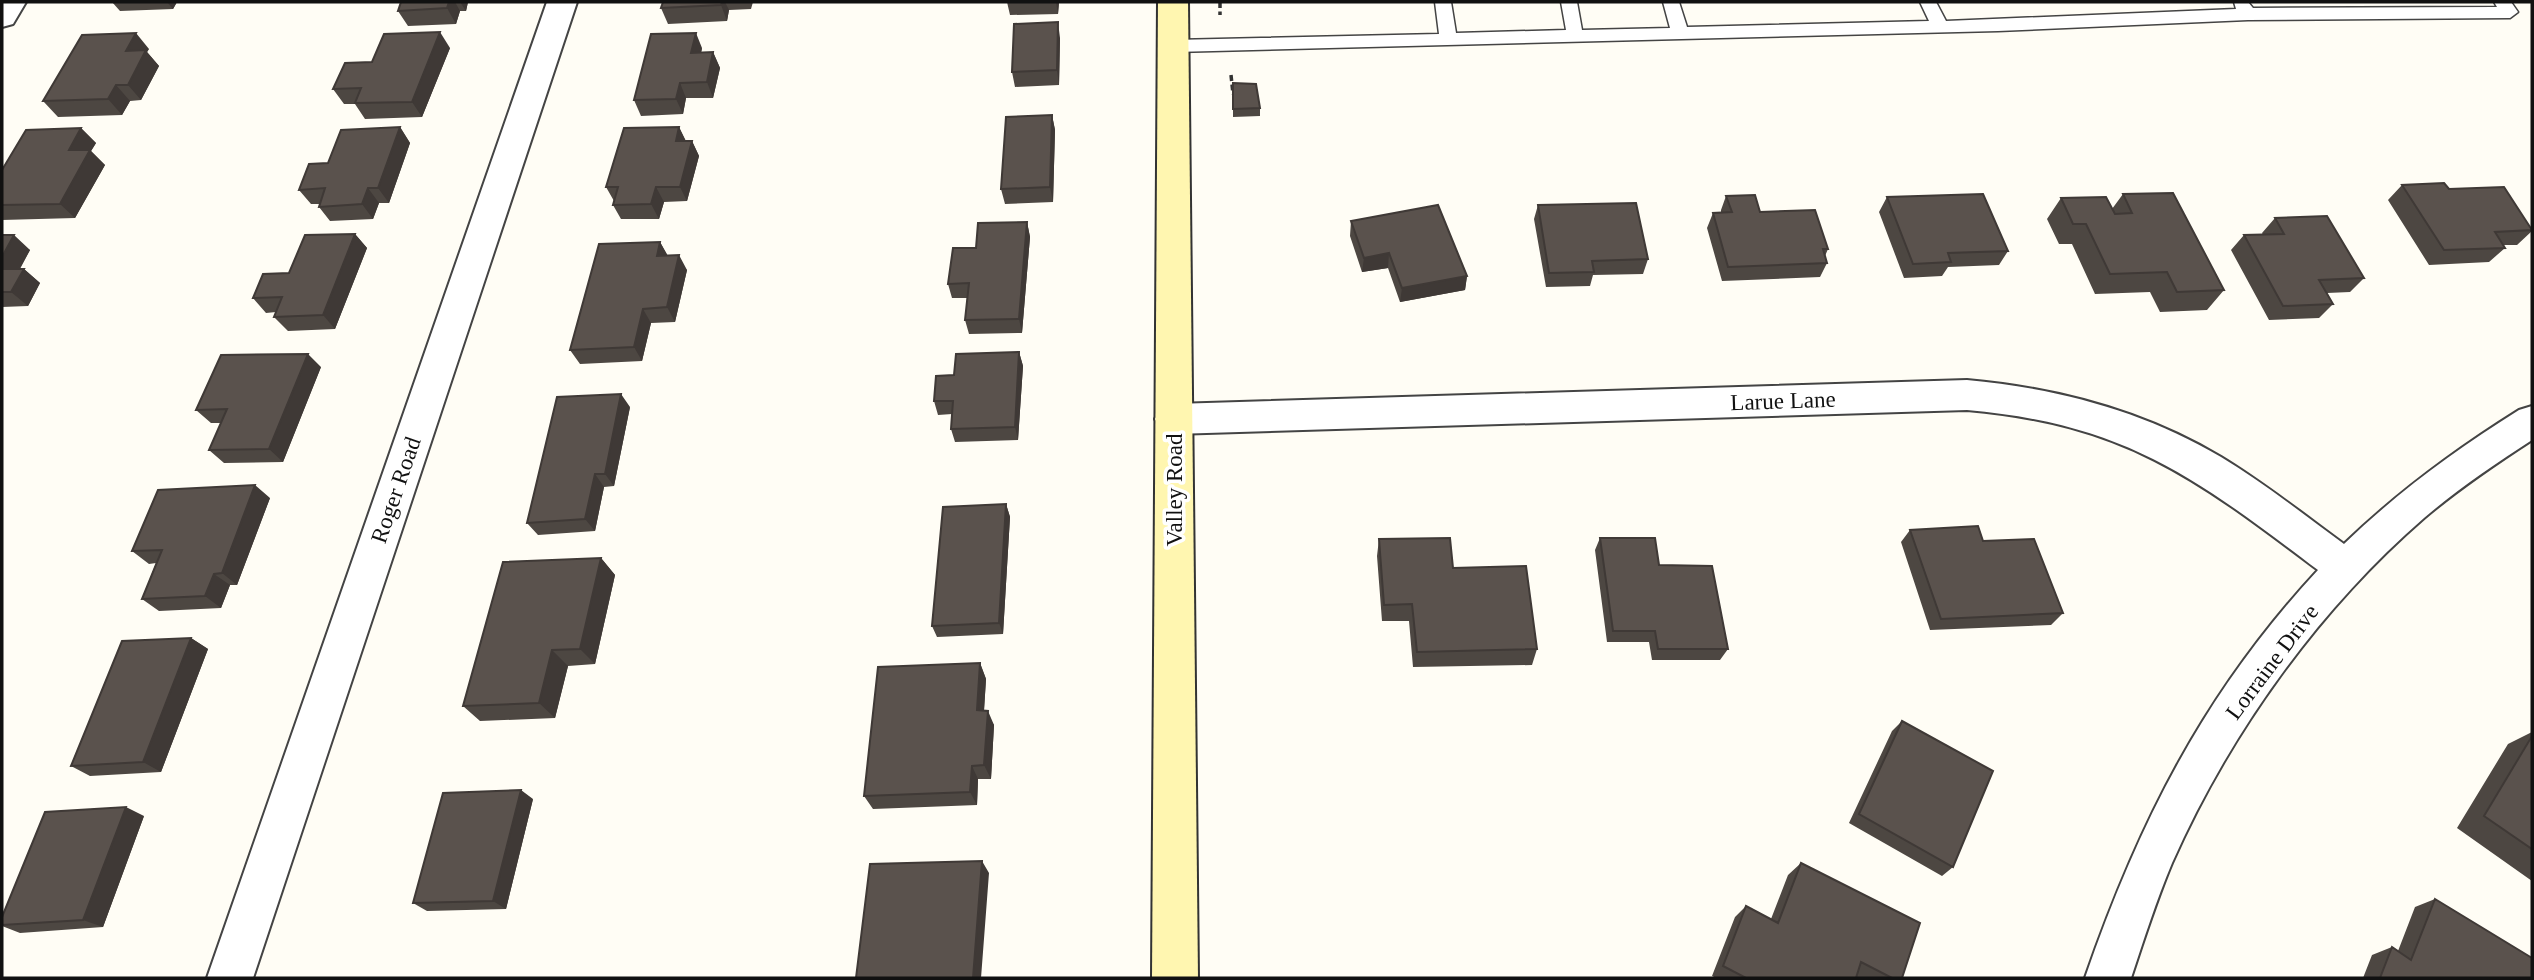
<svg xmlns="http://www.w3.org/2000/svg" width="2534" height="980" font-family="Georgia,serif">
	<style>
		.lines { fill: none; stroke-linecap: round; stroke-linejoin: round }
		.lane-casing { stroke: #444; stroke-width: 3 }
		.street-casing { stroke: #444; stroke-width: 4 }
		.secondary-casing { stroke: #333; stroke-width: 4 }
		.path { stroke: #333; stroke-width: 3.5; stroke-dasharray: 6 3.5; stroke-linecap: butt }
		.lane { fill: #fff; fill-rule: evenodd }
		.street { fill: #fff; fill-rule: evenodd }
		.secondary { fill: #fff6b0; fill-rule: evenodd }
		.wall { fill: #4d4742 }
		.shaded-wall { fill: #3f3936 }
		.building { fill: #5a524d; stroke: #3f3936; stroke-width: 2 }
		.labels { text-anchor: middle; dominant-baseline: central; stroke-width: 7; stroke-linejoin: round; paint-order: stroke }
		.street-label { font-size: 23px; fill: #111; stroke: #fff }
	</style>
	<rect width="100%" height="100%" fill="#fffdf5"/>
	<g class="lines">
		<g class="lane-casing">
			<path id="lane" d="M1435,2H1451L1456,33L1566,30L1561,2H1577L1582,30L1670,28L1663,2H1679L1687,27L1929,21L1920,2H1936L1946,21L2236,9L2234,2H2248L2253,8L2497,7L2494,2H2511L2518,12L2510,18L2248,20L1998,31L1174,52L1166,46L1174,40L1439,34Z"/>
		</g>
		<g class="street-casing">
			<path id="street" d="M2,2H26L13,24L2,27Z
				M547,2H577L253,978H207Z
				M1967,380C2056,388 2144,411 2221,457C2264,483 2303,514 2344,544C2398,492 2455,450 2519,410L2532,406V440C2495,464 2458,489 2424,518C2318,610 2229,734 2172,863C2156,901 2144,939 2131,978H2085C2139,822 2204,693 2318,570C2196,478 2126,424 1967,410L1174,434L1161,430L1155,419L1161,408L1174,404Z"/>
		</g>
		<g class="secondary-casing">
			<path id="secondary" d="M1158,2H1188L1198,978H1152Z"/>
		</g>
		<path class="path" d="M1220,2V15
			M1231,75L1233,94"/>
		<use href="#lane" class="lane"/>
		<use href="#street" class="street"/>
		<use href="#secondary" class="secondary"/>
	</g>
	<path class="wall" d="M112,2H177L173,9L120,11Z
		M401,2H468L466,11H460L456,24L408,26L398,11Z
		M663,2H753L751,9L729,10L727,21L668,24L661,8Z
		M1007,2H1059L1058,14L1010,15Z
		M1060,38L1059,85L1015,87L1012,72Z
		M450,48L422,117L365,119L355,104H344L333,89L372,62Z
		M702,48L701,53L713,52L720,68L713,98H686L683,114L641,116L634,100Z
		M149,49L147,52L159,66L141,100L130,101L122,115L58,117L43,101Z
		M1233,83L1260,108V116L1233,117Z
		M1052,115L1055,130L1053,202L1005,204L1001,189Z
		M400,127L410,143L389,203H379L373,219L330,221L319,207L320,204H311L299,190L328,163Z
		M679,127L686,141H692L699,156L687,201L664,202L659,219H621L613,205L614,201L606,187Z
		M81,128L96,143L91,151L105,165L75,218L2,220V170Z
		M2402,185L2449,189L2532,229V231L2517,245H2504L2505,248L2489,262L2429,265L2388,200Z
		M2123,194L2224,290L2207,310L2160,312L2150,292L2095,294L2072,244H2059L2047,219L2061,198L2112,209Z
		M1726,196L1760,212L1828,249L1825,256L1827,263L1820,277L1722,281L1707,228L1713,213H1721V210Z
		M1887,197L2008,251L1999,265L1948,267L1942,276L1904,278L1879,212Z
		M1538,205L1648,259L1643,274L1593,275L1590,286L1546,287L1534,219Z
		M2275,218L2364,278L2350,292L2327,293L2333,304L2319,318L2269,320L2231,250L2244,235H2263L2262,233Z
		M1351,221L1467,276L1465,290L1400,302L1388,268L1362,272L1350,236Z
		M1027,222L1030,237L1022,333L969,334L965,320L967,298H952L948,284L976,248Z
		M355,234L367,248L335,329L288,331L274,317L276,312L266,313L253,298L289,273Z
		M2,235L30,250L20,269H24L40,283L28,306L2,307Z
		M660,242L667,255L687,270L675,322L651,323L642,361L580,364L570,350Z
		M1019,352L1023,366L1018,440L955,442L951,429L952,414L938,415L934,401L954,375Z
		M321,367L283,462L224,463L209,450L221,423H211L196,410Z
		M630,407L614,486L604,487L595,531L538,535L527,523Z
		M270,498L237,585H230L221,608L159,611L142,599L156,563L149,564L132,551Z
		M1006,504L1010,517L1003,634L937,637L932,626Z
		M1910,530L1983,541L2063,613L2051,625L1930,630L1901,542Z
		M1600,538L1659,565L1728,649L1720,660H1652L1649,642H1607L1595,550Z
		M1379,539L1453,568L1537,649L1532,665L1413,667L1409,621H1382L1377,556Z
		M601,558L615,575L595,664L568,666L555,718L480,721L463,706Z
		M191,638L208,649L161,772L90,776L71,766Z
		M980,663L986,679L984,711L994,725L991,779H978L977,805L873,809L864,796Z
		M1902,721L1953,867L1942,876L1849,823L1892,731Z
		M2532,732V881L2457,828L2508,744Z
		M533,799L506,909L427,911L413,903Z
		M144,816L103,927L20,933L2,926V917Z
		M1801,863L1902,978H1858L1856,977V978H1716L1712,976L1735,917L1746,906L1771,919L1788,875Z
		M2435,899L2532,978H2363L2372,955L2392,947L2398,951L2415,907Z"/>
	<path class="shaded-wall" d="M167,2H177L173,9Z
		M449,2H455L460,11L456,24L447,8Z
		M460,2H468L466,11Z
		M722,2H725L729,10L727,21L721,5Z
		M1056,2H1059L1058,14Z
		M1058,22L1060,38L1059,85L1057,70Z
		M440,32L450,48L422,117L412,102Z
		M136,33L149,49L147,52L159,66L141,100L128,85L126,51Z
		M696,33L702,48L698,68L691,53Z
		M713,52L720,68L713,98L707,82Z
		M680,83L686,98L683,114L676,99Z
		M116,85L130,101L122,115L108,99Z
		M1052,115L1055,130L1053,202L1050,187Z
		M400,127L410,143L389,203L378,188Z
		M679,127L686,142L676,141Z
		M81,128L96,143L91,151L105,165L75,218L60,204L69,150Z
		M692,141L699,156L687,201L680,187Z
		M656,187L664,202L659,219L651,204Z
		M368,188L379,203L373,219L362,204Z
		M1027,222L1030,237L1022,333L1019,319Z
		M355,234L367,248L335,329L323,315Z
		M14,235L30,250L11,284L2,275V257Z
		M660,242L668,256H657Z
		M1389,253L1388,268L1362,272L1364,258Z
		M679,255L687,270L675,322L667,307Z
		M24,269L40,283L28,306L11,292Z
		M1467,276L1465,290L1400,302L1402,288Z
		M643,309L651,323L642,361L634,347Z
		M1019,352L1023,366L1018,440L1015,427Z
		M308,354L321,367L283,462L269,449Z
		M621,394L630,407L614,486L605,474Z
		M595,474L604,487L595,531L585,519Z
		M255,485L270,498L237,585L222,573Z
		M1006,504L1010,517L1003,634L999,623Z
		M601,558L615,575L595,664L580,649Z
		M214,574L230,585L221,608L205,596Z
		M191,638L208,649L161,772L143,762Z
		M552,650L568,666L555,718L539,703Z
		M980,663L986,679L983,725L977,710Z
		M988,711L994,725L991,779L984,765Z
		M972,766L978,779L977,805L970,792Z
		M521,790L533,799L506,909L493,901Z
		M126,807L144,816L103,927L83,920Z
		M982,861L989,873L981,978H973Z"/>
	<path class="building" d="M401,2H449L447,8L398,11Z
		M663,2H722L721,5L661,8Z
		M1058,22L1057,70L1012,72L1014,24Z
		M440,32L412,102L355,103L361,88L333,89L345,63L372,62L384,34Z
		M136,33L126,51L146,50L128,85H116L108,99L43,101L82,35Z
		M696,33L691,53L713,52L707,82L680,83L676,99L634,100L651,34Z
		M1233,83L1256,84L1260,108L1233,109Z
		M1052,115L1050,187L1001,189L1006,117Z
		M400,127L378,188H368L362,204L319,207L325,188L299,190L309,164L328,163L341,130Z
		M679,127L676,141H692L680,187H656L651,204L613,205L618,187H606L624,128Z
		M81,128L69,150H90L60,204L2,205V170L26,130Z
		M2444,183L2449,189L2504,187L2532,230L2495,232L2505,248L2444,250L2402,185Z
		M2173,193L2224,290L2177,292L2167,272L2110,274L2086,224H2073L2061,198L2106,197L2115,214L2132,213L2123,194Z
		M1983,194L2008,251L1948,253L1951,262L1913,264L1887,197Z
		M1755,195L1760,212L1815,210L1828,249H1823L1827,263L1728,267L1713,213L1732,212L1726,196Z
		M1636,203L1648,259L1592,261L1594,272L1549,273L1538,205Z
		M1438,205L1467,276L1402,288L1389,253L1364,258L1351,221Z
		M2327,216L2364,278L2319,280L2333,304L2283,306L2244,235L2284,234L2275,218Z
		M1027,222L1019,319L965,320L969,283L948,284L953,248H976L978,223Z
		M355,234L323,315L274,317L282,297L253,298L263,274L289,273L305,235Z
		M2,235H14L2,257Z
		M660,242L657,256L679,255L667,307L643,309L634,347L570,350L599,244Z
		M2,269H24L11,292H2Z
		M1019,352L1015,427L951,429L953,401H934L936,376L954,375L956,354Z
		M308,354L269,449L209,450L227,409L196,410L221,355Z
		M621,394L605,474H595L585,519L527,523L557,397Z
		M255,485L222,573L214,574L205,596L142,599L162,550L132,551L158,490Z
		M1006,504L999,623L932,626L943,507Z
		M1978,526L1983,541L2034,539L2063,613L1941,619L1910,530Z
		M1450,538L1453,568L1526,566L1537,649L1417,652L1412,604L1384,605L1379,539Z
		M1600,538H1655L1659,565L1712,566L1728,649H1658L1655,631H1613Z
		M601,558L580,649L552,650L539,703L463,706L503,562Z
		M191,638L143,762L71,766L122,641Z
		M980,663L977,710L988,711L984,765L972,766L970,792L864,796L878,667Z
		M1902,721L1993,771L1953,867L1859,814Z
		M2532,736V849L2484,816Z
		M521,790L493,901L413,903L443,793Z
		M126,807L83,920L2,925V917L45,812Z
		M982,861L973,978H856L870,864Z
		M1801,863L1920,923L1902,978H1892L1861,962L1856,978H1746L1723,966L1746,906L1778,923Z
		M2435,899L2532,958V978H2380L2392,947L2411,960Z"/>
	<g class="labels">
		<g class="street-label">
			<text transform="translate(1783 401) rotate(-2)">Larue Lane</text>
			<text transform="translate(396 490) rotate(-71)">Roger Road</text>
			<text transform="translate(1174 490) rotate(-90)">Valley Road</text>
			<text transform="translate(2272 662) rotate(-53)">Lorraine Drive</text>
		</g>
	</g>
	<rect width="2534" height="980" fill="none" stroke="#111111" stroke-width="7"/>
</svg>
